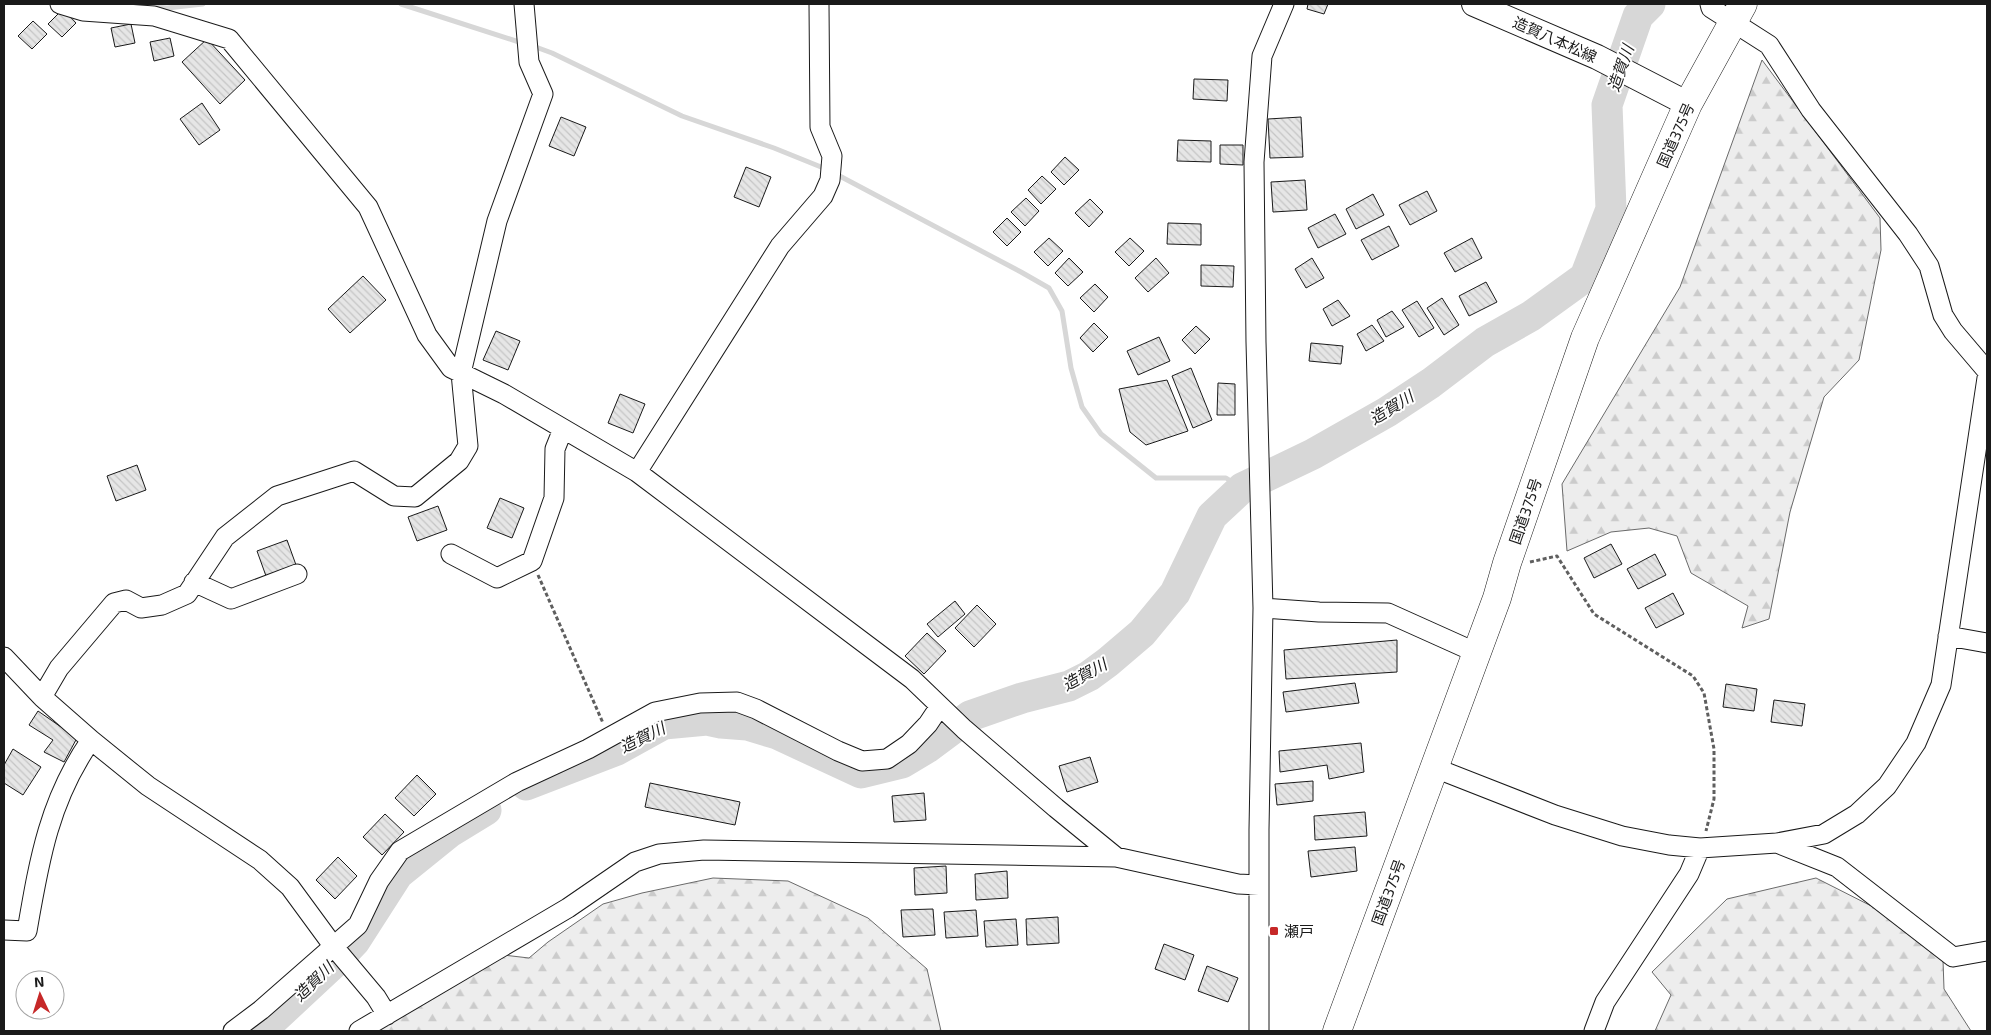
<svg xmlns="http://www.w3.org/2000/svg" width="1991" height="1035" font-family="'Exo 2','Noto Sans JP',sans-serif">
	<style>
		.forest { fill: url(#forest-firs); stroke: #6a6a6a }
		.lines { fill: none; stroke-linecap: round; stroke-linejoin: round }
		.stream { stroke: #d7d7d7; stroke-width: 5 }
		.river { stroke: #d7d7d7; stroke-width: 31 }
		.building { fill: url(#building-back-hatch); stroke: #1a1a1a }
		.minor-casing { stroke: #1a1a1a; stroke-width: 21 }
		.major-casing { stroke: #1a1a1a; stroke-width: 26 }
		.highway-casing { stroke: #1a1a1a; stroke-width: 29 }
		.path { stroke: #5f5f5f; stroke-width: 3; stroke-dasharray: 4 2.5; stroke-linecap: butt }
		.minor { stroke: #fff; stroke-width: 19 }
		.major { stroke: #fff; stroke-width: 24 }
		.highway { stroke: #fff; stroke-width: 28 }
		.poi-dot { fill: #c62828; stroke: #fff; stroke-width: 2 }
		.labels { text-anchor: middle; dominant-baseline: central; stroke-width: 4; stroke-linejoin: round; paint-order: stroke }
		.street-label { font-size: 15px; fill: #1a1a1a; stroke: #fff }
		.poi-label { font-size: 15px; fill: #1a1a1a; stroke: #fff; text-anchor: start }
		.water-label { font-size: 16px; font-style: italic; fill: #1a1a1a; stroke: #fff }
	</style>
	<defs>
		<pattern id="forest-firs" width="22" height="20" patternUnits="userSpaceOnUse" patternTransform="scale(1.25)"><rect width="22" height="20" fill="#ededed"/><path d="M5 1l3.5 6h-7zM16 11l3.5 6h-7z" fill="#cbcbcb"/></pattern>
		<pattern id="building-back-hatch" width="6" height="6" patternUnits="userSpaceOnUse" patternTransform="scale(1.25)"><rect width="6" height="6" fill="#e6e6e6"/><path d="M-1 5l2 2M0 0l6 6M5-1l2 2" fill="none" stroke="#c5c5c5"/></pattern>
	</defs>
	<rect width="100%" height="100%" fill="#fff"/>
	<path class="forest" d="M1762,60L1880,218L1881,250L1859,360L1824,397L1790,512L1769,619L1742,628L1748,606L1691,573L1677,536L1649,528L1611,532L1567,551L1562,484L1680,287Z
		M713,878L788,881L868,918L927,969L941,1031H359L486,953L529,958L548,942L603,904L642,893Z
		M1816,878L1893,917L1943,960L1944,989L1971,1031H1655L1671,995L1652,972L1727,899Z"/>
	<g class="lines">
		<path class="stream" d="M125,4L167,8L203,4
			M401,4L522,43
			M533,46L552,53L682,116L774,148L826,169
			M834,173L1021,272L1049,288L1062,311L1071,368L1082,407L1101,434L1156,478H1226L1242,488"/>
		<path class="river" d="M526,785L617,750L664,724L707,720L721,723L747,725L777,734L861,773L902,763L927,748L970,716L1022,698L1069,686L1089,676L1108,662L1142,633L1175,593L1212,516L1242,488L1313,454L1387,412L1431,383L1485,342L1531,316L1585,277L1611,209L1607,105L1638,16L1650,4
			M261,1031L333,964L355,941L398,874L450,832L486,810"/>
	</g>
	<path class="building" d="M1308,4H1328L1324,14L1307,9Z
		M63,9L76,23L62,37L48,24Z
		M33,21L47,34L32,49L18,36Z
		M131,24L135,43L115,47L111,28Z
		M170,38L174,56L154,61L150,42Z
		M207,39L245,80L220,104L182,62Z
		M1194,79L1228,80L1227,101L1193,99Z
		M202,103L220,130L199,145L180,119Z
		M561,117L586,127L574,156L549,146Z
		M1301,117L1303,157L1270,158L1268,119Z
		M1178,140L1211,141V162L1177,161Z
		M1220,145H1243V165L1220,164Z
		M1065,157L1079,170L1064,185L1051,172Z
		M746,167L771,177L759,207L734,197Z
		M1042,176L1056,189L1041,204L1028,190Z
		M1305,180L1307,210L1273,212L1271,182Z
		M1427,191L1437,211L1410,225L1399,205Z
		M1373,194L1384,215L1356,229L1346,209Z
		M1026,198L1039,211L1025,226L1011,212Z
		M1090,199L1103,212L1089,227L1075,213Z
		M1335,214L1346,234L1318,248L1308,228Z
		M1007,218L1021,232L1007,246L993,232Z
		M1168,223L1201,224V245L1167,244Z
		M1389,226L1399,246L1372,260L1361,240Z
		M1049,238L1063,251L1048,266L1034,252Z
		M1130,238L1144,251L1129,266L1115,252Z
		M1472,238L1482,258L1455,272L1444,253Z
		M1069,258L1083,272L1068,286L1055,273Z
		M1156,258L1169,273L1148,292L1135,278Z
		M1312,258L1324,278L1306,288L1295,269Z
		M1201,265L1234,266L1233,287L1201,286Z
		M363,276L386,300L350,333L328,309Z
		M1486,282L1497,302L1469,316L1459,296Z
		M1095,284L1108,297L1094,312L1080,298Z
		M1442,298L1459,325L1444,335L1427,308Z
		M1338,300L1350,316L1332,326L1323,309Z
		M1417,301L1434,328L1419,337L1402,310Z
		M1392,311L1404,327L1386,337L1377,320Z
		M1094,323L1108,337L1093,352L1080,338Z
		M1372,325L1384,341L1366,351L1357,334Z
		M1196,326L1210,339L1195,354L1182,340Z
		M496,331L520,341L508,370L483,360Z
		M1159,337L1170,361L1138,375L1127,351Z
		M1311,343L1343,346L1341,364L1309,361Z
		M1191,368L1212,420L1193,428L1172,376Z
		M1167,380L1188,431L1146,445L1130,432L1119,389Z
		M1218,383L1235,384V415H1217Z
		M620,394L645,404L633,433L608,423Z
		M137,465L146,490L116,501L107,476Z
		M500,498L524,508L512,538L487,528Z
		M438,506L447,530L417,541L408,517Z
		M287,540L296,565L266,576L257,551Z
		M1611,544L1622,564L1594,578L1584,558Z
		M1655,554L1666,575L1638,589L1627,569Z
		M1673,593L1684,614L1656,628L1645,608Z
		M955,601L965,614L938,637L927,624Z
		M977,605L996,624L974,647L955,628Z
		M927,633L946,651L924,674L905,656Z
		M1397,640V672L1286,679L1284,650Z
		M1355,683L1359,703L1286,712L1283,692Z
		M1726,684L1757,689L1754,711L1723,707Z
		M1774,700L1805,704L1802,726L1771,722Z
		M38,711L77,738L64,762L44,752L53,740L29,725Z
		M1361,743L1364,772L1329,779L1327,765L1280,772L1279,751Z
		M13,749L41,767L23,795L4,783V765Z
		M1090,757L1098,782L1067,792L1059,766Z
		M417,775L436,794L414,816L395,798Z
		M1313,781V801L1277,805L1275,784Z
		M650,783L740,802L735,825L645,807Z
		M924,793L926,820L894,822L892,796Z
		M1365,812L1367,836L1315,840L1314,816Z
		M385,814L404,832L382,855L363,837Z
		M1355,847L1357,871L1311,877L1308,851Z
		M338,857L357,876L335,899L316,880Z
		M946,866L947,893L915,895L914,868Z
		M1007,871L1008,898L976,900L975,874Z
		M933,909L935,935L903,937L901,910Z
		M976,910L978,936L946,938L944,912Z
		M1058,917L1059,943L1027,945L1026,919Z
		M1016,919L1018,945L986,947L984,921Z
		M1164,944L1194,955L1185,980L1155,969Z
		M1207,966L1238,978L1228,1002L1198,991Z"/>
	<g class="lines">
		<g class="minor-casing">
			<path id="minor" d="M60,4L83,11L154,16L229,39L368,207L427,335L451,368L504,394L637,472L912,679L964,729L1056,808L1116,857
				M1710,4L1711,8L1769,45L1811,110L1908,234L1929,266L1943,315L1953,331L1987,371
				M637,472L780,246L823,196L830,180L832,156L820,127L819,4
				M451,554L497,578L532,561L554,498L555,449L563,429
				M194,582L231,599L297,574
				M1263,608L1319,612L1388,613L1477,653
				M1948,636L1987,643
				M4,657L42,697L91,740L148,786L260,860L290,887L334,947L376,997L387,1015
				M42,697L59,668L114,603L126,600L141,608L162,605L187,594L225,537L277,496L354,471L394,496L415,497L459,461L468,446L461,373L497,221L543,94L529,62L524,4
				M1435,768L1555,815L1622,836L1669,845L1700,848L1777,843L1824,834L1857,814L1887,786L1916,743L1941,685L1987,378
				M1777,843L1837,867L1953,957L1987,951
				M4,930L27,931C39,861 49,800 91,740
				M233,1031L261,1010L358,925L379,881L400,851L517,782L588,749L655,712L700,703L737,702L756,709L838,751L862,761L887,759L909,744L928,724L940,706
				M359,1031L568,908L635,862L659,854L704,850L1116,857L1238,884L1259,885
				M1259,1031V830L1263,608L1256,342L1254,162L1262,56L1284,4
				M1594,1031L1605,1002L1689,874L1700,848"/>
		</g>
		<g class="major-casing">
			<path id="major" d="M1474,4L1597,57L1688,104"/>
		</g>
		<g class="highway-casing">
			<path id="highway" d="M1337,1031L1497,598L1507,563L1585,338L1688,104L1743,4"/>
		</g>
		<path class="path" d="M1530,562L1557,556L1594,614L1693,676L1704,693L1714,749V799L1706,831
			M538,575L603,723"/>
		<use href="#minor" class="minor"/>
		<use href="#major" class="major"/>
		<use href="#highway" class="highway"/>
	</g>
	<rect class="poi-dot" x="1269" y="926" width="10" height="10" rx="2.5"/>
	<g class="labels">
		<g class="street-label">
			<text transform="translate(1555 39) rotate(24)">造賀八本松線</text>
			<text transform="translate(1675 135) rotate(-66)">国道375号</text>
			<text transform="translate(1525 511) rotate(-71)">国道375号</text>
			<text transform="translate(1388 892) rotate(-70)">国道375号</text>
		</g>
		<g class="poi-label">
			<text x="1284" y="931">瀬戸</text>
		</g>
		<g class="water-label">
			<text transform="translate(1620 68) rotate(-71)">造賀川</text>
			<text transform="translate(1391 407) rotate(-32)">造賀川</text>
			<text transform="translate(1084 674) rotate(-29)">造賀川</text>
			<text transform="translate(642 737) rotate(-26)">造賀川</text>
			<text transform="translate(313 981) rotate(-44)">造賀川</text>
		</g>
	</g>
	<rect width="1991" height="1035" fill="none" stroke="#1a1a1a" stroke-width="10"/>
	<g transform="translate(40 995) rotate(356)"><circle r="24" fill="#ffffff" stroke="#a3a3a3"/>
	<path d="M0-4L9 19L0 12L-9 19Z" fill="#c62828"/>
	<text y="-8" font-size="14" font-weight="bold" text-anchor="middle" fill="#1a1a1a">N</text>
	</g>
</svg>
